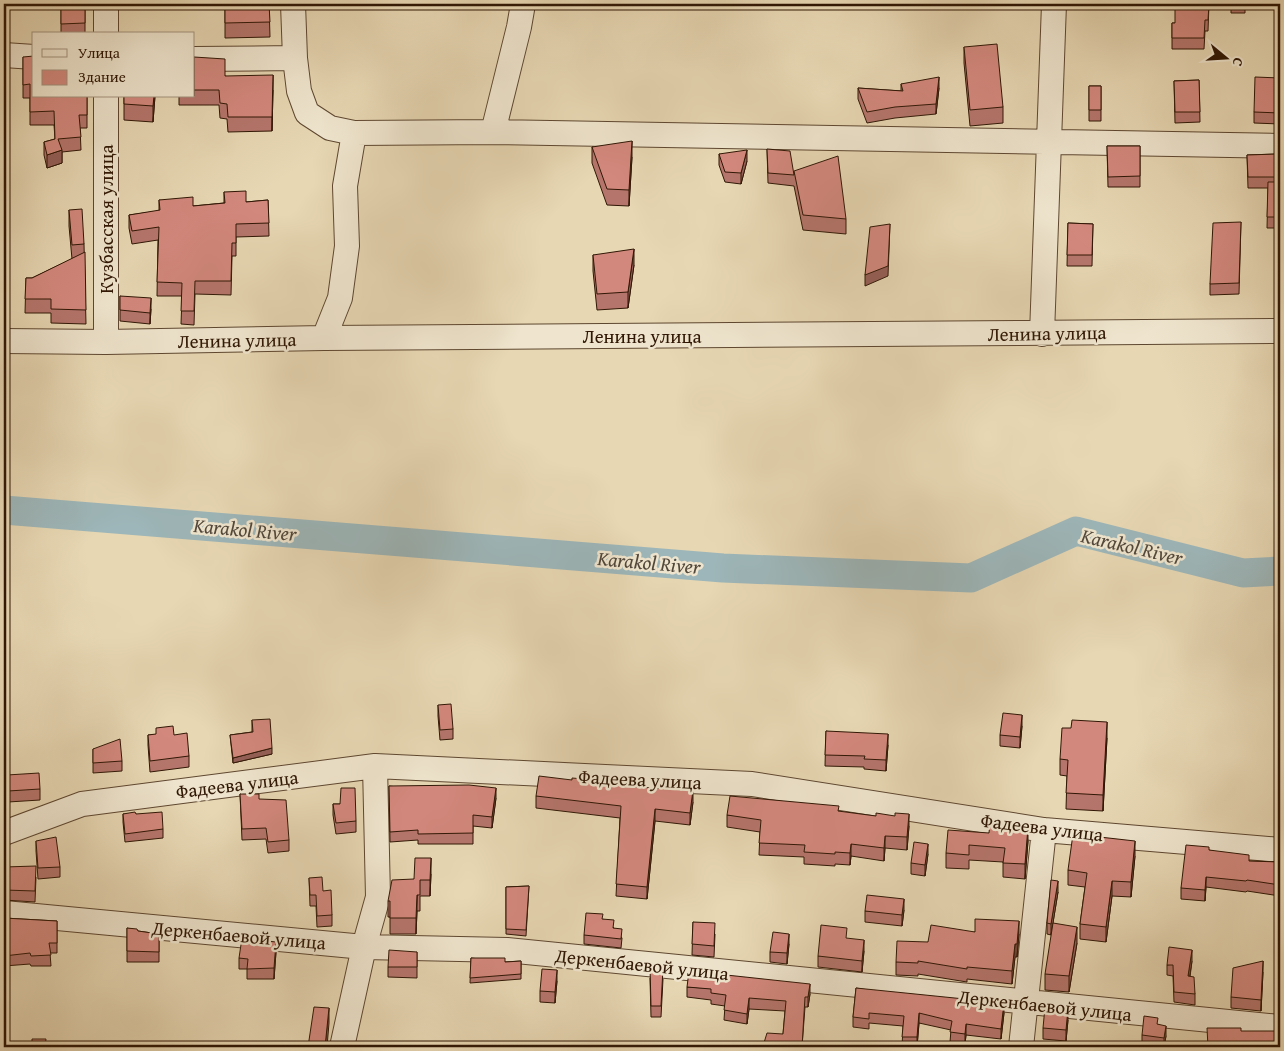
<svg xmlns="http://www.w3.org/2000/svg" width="1284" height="1051" font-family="'Gentium Book Plus',serif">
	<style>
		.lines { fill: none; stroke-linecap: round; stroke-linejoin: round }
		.river { stroke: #9db6b9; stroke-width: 29 }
		.minor-casing { stroke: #5e4730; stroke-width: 26 }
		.minor { stroke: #efe5ce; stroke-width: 24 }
		.wall { fill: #b5756c; stroke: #301705 }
		.shaded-wall { fill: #945f58; stroke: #301705 }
		.building { fill: #d3887d; stroke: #301705 }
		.labels { text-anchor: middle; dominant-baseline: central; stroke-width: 5; stroke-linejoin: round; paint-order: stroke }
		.street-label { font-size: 19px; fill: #301705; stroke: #efe5ce }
		.water-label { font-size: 20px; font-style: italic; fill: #51473b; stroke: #efe5ce }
	</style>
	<rect width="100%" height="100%" fill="#e7d7b3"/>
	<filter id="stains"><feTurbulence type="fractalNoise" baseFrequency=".004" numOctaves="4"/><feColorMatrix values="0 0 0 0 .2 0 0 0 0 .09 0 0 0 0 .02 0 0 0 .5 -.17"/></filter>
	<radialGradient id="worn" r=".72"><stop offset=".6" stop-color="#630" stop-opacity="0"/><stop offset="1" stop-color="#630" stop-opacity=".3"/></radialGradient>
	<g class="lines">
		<path class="river" d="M4,510L723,568L971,578L1076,531L1243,573L1280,571"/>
		<g class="minor-casing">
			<path id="minor" d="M293,4L295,58L299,91L307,113L330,128L354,133L345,186L347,246L340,298L324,338
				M106,34V4
				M4,55L34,57
				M194,59L295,58
				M106,96V342
				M493,132L519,27L523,4
				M354,133L493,132L1280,146
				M1042,334L1054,4
				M4,341L106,342L324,338L1280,331
				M4,833L82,804L375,766L752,784L1044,830L1280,850
				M4,913L364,947L507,950L1280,1027
				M342,1047L364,947L378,897L375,766
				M1021,1047L1044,830"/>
		</g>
		<use href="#minor" class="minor"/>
	</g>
	<path class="wall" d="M61,4H85V34H61Z
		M121,4H159V8H121Z
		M225,4H269L270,37L225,38Z
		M1149,4H1172V7Z
		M1209,4L1208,31H1205L1204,49H1172V23H1175Z
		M1231,4H1245V13H1231Z
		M964,47L1003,107V123L970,126L964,63Z
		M23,57L87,96V128H80L81,150L62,152V163L47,168L44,155V142L55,139L54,125H30V98H23Z
		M194,57L225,76L273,90L272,131L228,132L227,119L220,118L219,105H179V96H194Z
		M1280,78V124L1254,123V112Z
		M1199,80L1200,122L1175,123L1174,81Z
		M901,84L939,88L936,114L895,118L867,123L858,99V88L901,91Z
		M1089,86H1101V121H1089Z
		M124,96H155L153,122L124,120Z
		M1107,146H1140V187H1108Z
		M592,147L632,157L629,206L607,205L592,163Z
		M767,149L794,175V171L846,219V234L803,230L794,186L768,183Z
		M719,154L747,161L741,184L725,182L719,165Z
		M1277,154V182H1280V228H1267L1268,188H1248L1247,155Z
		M224,192L246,202L268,200L269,236L236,237V256H232L231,295L195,294L194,325L181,324L182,296H157L158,240L132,244L129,228V215L159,211V200L193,206L224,203Z
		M69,210L84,244L86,324L51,323V313H25L26,278H32L72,259L69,226Z
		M1241,222L1239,294L1210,295V284Z
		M1068,223L1093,224L1092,266H1067Z
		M593,255L634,265L628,308L597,310L593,271Z
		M120,296L151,309L150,324L120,321Z
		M438,705L453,729V739L440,740L438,716Z
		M252,720L272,754L233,763L230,735L252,732Z
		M1022,726L1020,748L1000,746V735Z
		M826,731L888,745L886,771L864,769V767L825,766Z
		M148,735H174L189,756V767L150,772L148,745Z
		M1107,738L1103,811L1066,809L1067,776L1060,775V759Z
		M93,749L122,761V771L93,773Z
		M7,775L40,789V800L8,802Z
		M572,780L620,786L671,789L693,802L690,825L655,821L647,899L616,896L620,818L536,808V796Z
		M389,786L496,798L492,828L473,826V844H418V840L390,842Z
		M240,794L259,799L289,840V851L268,853L266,839L242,840Z
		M333,804H340L356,821V832L336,834L333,815Z
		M839,812L909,826L907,850L885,848L884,861L851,856L850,865L835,864V866L804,864V857L759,855L760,832L727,827V815Z
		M123,814H136L163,829V838L125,842L123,822Z
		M989,833L1028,841L1025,879L1003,877V862L969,860V869L946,868V853Z
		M36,841L60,867V877L38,879L36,851Z
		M1209,850L1249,861L1280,862V896L1247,891L1246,892L1206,887L1205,901L1181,899V888Z
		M928,854L925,876L911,874V863Z
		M1135,856L1131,897L1112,896L1106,942L1080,939V924L1085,887L1068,885V870Z
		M4,867L36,877L35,902L4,900Z
		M431,874L430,896H420V911H417L416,934H390V917H388V901L414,879Z
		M309,878L323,891L332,915V926L317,927L316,906H310Z
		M529,886L526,936L506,934V887Z
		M1058,892L1051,935L1047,934V923Z
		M904,910L902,926L865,922V911Z
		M4,918L57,921V953H50L51,966H31L30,964L4,966Z
		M603,919L614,928L622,938L621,948L584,944V935Z
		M693,922L715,934L714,957L692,955Z
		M127,928L138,931L159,934V962H127Z
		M975,932L1019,934L1017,957H1015L1012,984L967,979V982L918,974V976L896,975V962L928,942Z
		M1077,943L1069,992L1045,990V974Z
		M789,944L787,964L770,962V952Z
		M864,951L862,972L818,967V956Z
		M276,952L274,979H247V969H239V958Z
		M417,952V978L388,977V967Z
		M471,958L505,962L521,961V979L470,983Z
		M1192,961L1190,977L1195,994V1005L1174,1002L1173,976L1167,975V965Z
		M1263,972L1261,1011L1231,1008V997Z
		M650,978L663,979L661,1017H651Z
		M557,981L555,1003L540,1002V991Z
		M687,987L810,994L808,1007H805L802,1047H763V1046L783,1034L785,1011L749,1009L747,1024L724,1020L725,1006L711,1004V1000L687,997Z
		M856,988L1004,1013L1001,1039L966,1035L965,1044L950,1042L951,1030L919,1023L917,1047H902L903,1026L869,1023V1029L853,1027V1017Z
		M1068,1020L1066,1041L1043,1039V1028Z
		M1158,1024L1166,1036L1164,1047H1150L1142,1046V1035Z"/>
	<path class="shaded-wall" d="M273,75V90L272,131V117Z
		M939,77V88L936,114V104Z
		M154,96H155L153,122V106Z
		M632,141V157L629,206V190Z
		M62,150V163L47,168V155Z
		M747,150V161L741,184V173Z
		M890,224L888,276L865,286V275Z
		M634,249V265L628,308V292Z
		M151,298V309L150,324V313Z
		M1022,715V726L1020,748V737Z
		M1107,722V738L1103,811V795Z
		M888,734V745L886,771V760Z
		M272,748V754L233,763V758Z
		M496,788V798L492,828V817Z
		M693,790V802L690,825V813Z
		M655,809V821L647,899V887Z
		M909,814V826L907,850V837Z
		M1028,827V841L1025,879V864Z
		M885,836V848L884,861V848Z
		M1135,841V856L1131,897V882Z
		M851,844V856L850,865V853Z
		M928,844V854L925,876V865Z
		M431,858V874L430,896V880Z
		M1206,877V887L1205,901V890Z
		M1058,881V892L1051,935V924Z
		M1112,881V896L1106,942V927Z
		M417,895V911L416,934V918Z
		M904,899V910L902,926V915Z
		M1019,921V934L1017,957V944Z
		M1077,927V943L1069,992V976Z
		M789,934V944L787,964V953Z
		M864,940V951L862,972V961Z
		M276,942V952L274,979V968Z
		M1015,944V957L1012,984V971Z
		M1192,950V961L1188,987V976Z
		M1263,961V972L1261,1011V1000Z
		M557,970V981L555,1003V992Z
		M810,984V994L808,1007V997Z
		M749,998V1009L747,1024V1014Z
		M1004,1003V1013L1001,1039V1029Z
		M329,1008V1023L327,1047H325Z
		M1068,1009V1020L1066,1041V1030Z
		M919,1013V1023L917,1047V1037Z
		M966,1024V1035L965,1044V1034Z
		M1166,1026V1036L1164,1047V1038Z
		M1278,1031V1047H1276Z"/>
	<path class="building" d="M61,4H85V23L61,24Z
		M225,4H269L270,22L225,23Z
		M1175,4H1209L1208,20H1205L1204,38H1172V23H1175Z
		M997,44L1003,107L970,110L964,47Z
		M34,56V96H87V115H79L81,137L58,139L62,150L47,155L44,142L55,139L54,111L30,112V84L23,85V57Z
		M194,57L225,59V76L273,75L272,117H228L227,104L220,103L219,90H194Z
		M939,77L936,104L895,107L867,112L858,88L903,91L901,84Z
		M1255,77L1280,78V113L1254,112Z
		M1199,80L1200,112H1175L1174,81Z
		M1089,86H1101V110H1089Z
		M124,96H154L153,106L124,104Z
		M632,141L629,190L607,189L592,147Z
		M1107,146H1140V176L1108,177Z
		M767,149L790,151L794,175L768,173Z
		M747,150L741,173L725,172L719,154Z
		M1277,154V177H1248L1247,155Z
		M838,156L846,219L803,215L794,171Z
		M1268,182H1280V217H1267Z
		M246,191V202L268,200L269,223L236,224V243H232L231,281H195L194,311H181L182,283L157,282L159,227L132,231L129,215L160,210L159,200L193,197V206L225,203L224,192Z
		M82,209L84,244L72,245L69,210Z
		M1241,222L1239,283L1210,284L1213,223Z
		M1068,223L1093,224L1092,255H1067Z
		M890,224L888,266L865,275L870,227Z
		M634,249L628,292L597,294L593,255Z
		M85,252L86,310L51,309V299H25L26,278H32Z
		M120,296L151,298L150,313L120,310Z
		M451,704L453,729L440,730L438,705Z
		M1003,713L1022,715L1020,737L1000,735Z
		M270,719L272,748L233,758L230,735L253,732L252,720Z
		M1072,720L1107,722L1103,795L1066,793L1068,760L1060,759L1062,728H1071Z
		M173,726L174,735L187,733L189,756L150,761L148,735L156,734V728Z
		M826,731L888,734L886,760L864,759L865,756L825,755Z
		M120,739L122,761L93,763V749Z
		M39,773L40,789L8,791L7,775Z
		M539,776L572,780V778L620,782V786L671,789V787L693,790L690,813L655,809L647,887L616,884L621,806L536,796Z
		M469,785L496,788L492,817L473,815V833L418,834V830L390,832L389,786Z
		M341,788H355L356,821L336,823L333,804H340Z
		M240,794H259V799L286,800L289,840L268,842L266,828L242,829Z
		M730,796L839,806L838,811L876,816V813L895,816V813L909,814L907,837L885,836L884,848L851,844L850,853L835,852V854L804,852L805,845L759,843L761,820L727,815Z
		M135,812L136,814L162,812L163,829L125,834L123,814Z
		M990,823L1028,827L1025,864L1003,863L1005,848L969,845V855L946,853L948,830L989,833Z
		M1073,834L1135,841L1131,882L1112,881L1106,927L1080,924L1087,873L1068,870Z
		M56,837L60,867L38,868L36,841Z
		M914,842L928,844L925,865L911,863Z
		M1186,845L1209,847V850L1249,855V861L1280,862V885L1247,880L1246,881L1206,877L1205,890L1181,888Z
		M415,858H431L430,880H420V895H417L416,918H390V901H388L392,880L414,879Z
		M36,866L35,891L4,890V867Z
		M322,877L323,891L331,890L332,915L317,916L316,895H310L309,878Z
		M1051,880L1058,881L1051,924L1047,923Z
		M529,886L526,930L506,929V887Z
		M867,895L904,899L902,915L865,911Z
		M586,913L603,914L602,919L614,920L613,928L622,929L621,939L584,935Z
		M4,918L57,921V943H49L51,955L31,956L30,953L4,956Z
		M975,919L1019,921L1017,944H1015L1012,971L967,967V969L918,961V963L896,962L897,941L928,942L931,925L975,932Z
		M693,922L715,923L714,946L692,944Z
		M1053,923L1077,927L1069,976L1045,974Z
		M821,925L847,928L846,938L864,940L862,961L818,956Z
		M127,928L137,929L138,931L159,934V952L127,951Z
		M773,932L789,934L787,953L770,952Z
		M242,938L276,942L274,968L247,969L248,959L239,958Z
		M1169,947L1192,950L1188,976L1194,977L1195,994L1174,992L1173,965H1167Z
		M389,950L417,952V967H388Z
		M471,958H505V962L521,961V974L470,978Z
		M1263,961L1261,1000L1231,997L1233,968Z
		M650,967L663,968L661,1006H651Z
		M542,969L557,970L555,992L540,991Z
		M689,971L810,984L808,997H805L802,1047H782L763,1046L767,1033L783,1034L786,1001L749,998L747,1014L724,1010L726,995L711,993V989L687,987Z
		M856,988L1004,1003L1001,1029L966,1024L965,1034L950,1032L952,1021L919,1013L917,1037H902L904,1016L869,1013V1019L853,1017Z
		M314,1007L329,1008L325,1047H308Z
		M1045,1007L1068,1009L1066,1030L1043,1028Z
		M1144,1016L1158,1018L1157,1024L1166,1026L1164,1038L1142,1035Z
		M1207,1028H1241V1031H1278L1276,1047H1208Z
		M32,1039H46L45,1047H32Z"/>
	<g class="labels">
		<g class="street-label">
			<text transform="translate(106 219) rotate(-90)">Кузбасская улица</text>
			<text transform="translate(1047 333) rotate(-1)">Ленина улица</text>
			<text x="642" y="336">Ленина улица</text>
			<text transform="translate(237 340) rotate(-1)">Ленина улица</text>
			<text transform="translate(640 779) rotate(3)">Фадеева улица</text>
			<text transform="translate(237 784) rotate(-7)">Фадеева улица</text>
			<text transform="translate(1042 827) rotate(7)">Фадеева улица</text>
			<text transform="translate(239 935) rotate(5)">Деркенбаевой улица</text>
			<text transform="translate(642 964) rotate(6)">Деркенбаевой улица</text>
			<text transform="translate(1045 1005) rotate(6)">Деркенбаевой улица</text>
		</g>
		<g class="water-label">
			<text transform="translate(245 529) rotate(5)">Karakol River</text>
			<text transform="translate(1132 546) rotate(13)">Karakol River</text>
			<text transform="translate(649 562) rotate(5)">Karakol River</text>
		</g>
	</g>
	<rect width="1284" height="1051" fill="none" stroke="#e7d7b3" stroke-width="20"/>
	<rect x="5" y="5" width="1274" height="1041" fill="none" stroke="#301705" stroke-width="2.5"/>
	<rect x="10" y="10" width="1264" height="1031" fill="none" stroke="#301705"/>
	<rect x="32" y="32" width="162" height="65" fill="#efe5ce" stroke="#a3937e"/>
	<rect x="42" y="49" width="25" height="8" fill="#efe5ce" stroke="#a3937e"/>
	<text x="78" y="58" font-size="15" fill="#301705">Улица</text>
	<rect x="42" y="70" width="25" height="15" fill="#d3887d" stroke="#a3937e"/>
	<text x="78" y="82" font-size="15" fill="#301705">Здание</text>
	<g transform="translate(1226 58) rotate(108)" stroke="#efe5ce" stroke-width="4" paint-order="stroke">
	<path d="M0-4L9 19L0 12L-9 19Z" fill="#301705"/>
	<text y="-8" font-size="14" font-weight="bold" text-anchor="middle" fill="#301705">С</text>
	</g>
	<rect width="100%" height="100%" filter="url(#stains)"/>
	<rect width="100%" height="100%" fill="url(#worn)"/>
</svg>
